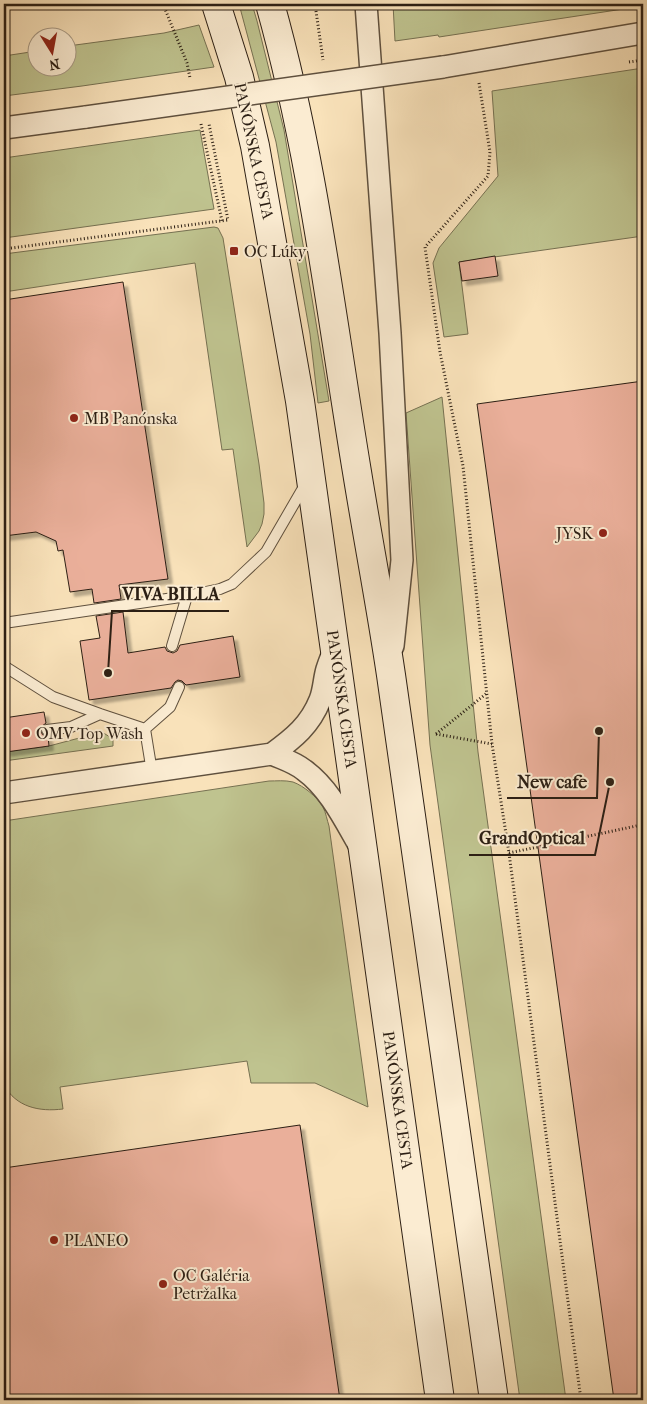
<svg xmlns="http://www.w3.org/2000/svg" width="647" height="1404" font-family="'IM FELL French Canon',serif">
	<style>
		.green { fill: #bfc38f; stroke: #767152 }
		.building { fill: #eaaf9a; stroke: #2c1f14; filter: url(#shadow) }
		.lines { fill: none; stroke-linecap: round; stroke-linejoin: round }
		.service-casing { stroke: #5f503e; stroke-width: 12 }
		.minor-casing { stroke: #5f503e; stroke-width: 24 }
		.secondary-casing { stroke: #2c1f14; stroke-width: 30 }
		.path { stroke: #2c1f14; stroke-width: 3; stroke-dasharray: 1 2.5; stroke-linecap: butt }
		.service { stroke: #fbecd2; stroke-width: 10 }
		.minor { stroke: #fbecd2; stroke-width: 21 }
		.secondary { stroke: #fbecd2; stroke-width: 28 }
		.minor-bridge-casing { stroke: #5f503e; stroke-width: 24; stroke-linecap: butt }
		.minor-bridge { stroke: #fbecd2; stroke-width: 21 }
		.poi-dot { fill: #8f2418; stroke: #fbecd2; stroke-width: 2 }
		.labels { text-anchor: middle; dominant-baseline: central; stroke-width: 4; stroke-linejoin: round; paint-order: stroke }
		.street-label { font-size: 16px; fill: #2c1f14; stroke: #fbecd2 }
		.poi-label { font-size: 16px; fill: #2c1f14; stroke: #fbecd2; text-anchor: start }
		.leader { fill: none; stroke: #2c1f14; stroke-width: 2 }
		.callout-dot { fill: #2c1f14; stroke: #fbecd2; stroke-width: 2 }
		.callout-label { font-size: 18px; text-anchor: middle; font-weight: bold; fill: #2c1f14; stroke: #fbecd2; stroke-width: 4; stroke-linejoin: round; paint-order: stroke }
	</style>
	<defs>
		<filter id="shadow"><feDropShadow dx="4.5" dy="4.5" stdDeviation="1" flood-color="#0004"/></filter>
	</defs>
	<rect width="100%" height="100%" fill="#f9e2ba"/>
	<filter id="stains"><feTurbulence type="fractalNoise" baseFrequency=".004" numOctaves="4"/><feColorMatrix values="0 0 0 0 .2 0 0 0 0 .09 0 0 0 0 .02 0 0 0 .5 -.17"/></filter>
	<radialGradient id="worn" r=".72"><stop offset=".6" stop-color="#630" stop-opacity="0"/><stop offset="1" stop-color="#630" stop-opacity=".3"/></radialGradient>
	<path class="green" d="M239,4H252L257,21L284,130L329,401L318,403L310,334L276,142Z
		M393,4H643V6L439,37L438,35L395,41Z
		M199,25L214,67L82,86L4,96V56L37,51L38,68H68V46L164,33Z
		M643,68V236L459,262L468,334L444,337L433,263L439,248L498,176L492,91Z
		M200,130L214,209L4,238V158Z
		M214,227L218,228L223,238L259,464L264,503V514L262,524L259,531L247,547L233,449L222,450L195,263L4,292V254Z
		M442,397L478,752L566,1400H520L430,745L406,413Z
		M102,732L113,739V746L4,761V752L49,746Z
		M269,781C276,781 285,780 293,782C304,786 317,797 323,807C326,813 327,820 329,826L368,1107L315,1083H251L247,1061L60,1087L63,1109C39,1112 16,1107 4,1085V821Z"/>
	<path class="building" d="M495,256L498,276L462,281L459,262Z
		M123,282L168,579L119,585L121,599L94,603L92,589L70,592L63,550L58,551L56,541L36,532L4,536V300Z
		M643,381V1400H614L477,404Z
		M123,612L128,653L165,647L167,651L173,653L177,651L180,645L233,636L240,677L186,685L182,681L178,680L175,682L171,688L89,700L80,641L100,638L96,616Z
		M44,712L46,723L41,727L40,731L44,736L48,737L49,746L6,752L4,735V718Z
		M300,1125L340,1400H4V1168Z"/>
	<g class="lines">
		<g class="service-casing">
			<path id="service" d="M4,623L187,596L220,589L232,584L266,552L306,483
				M172,646L187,596
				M4,666L53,697L100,714L145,729L152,772
				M145,729L170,707L179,687
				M47,730L71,727L100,714"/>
		</g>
		<g class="minor-casing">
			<path id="minor" d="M366,4L390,333L402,560L393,646
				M443,67L643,33
				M4,128L86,117
				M272,754C283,759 294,762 304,770C329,788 344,819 359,845
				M4,793L272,754C294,738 310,725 320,700C324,690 324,679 327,669C329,663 331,657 334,651"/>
		</g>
		<g class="secondary-casing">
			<path id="secondary" d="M216,4L239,77L255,146L300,401L440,1400
				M270,4C313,157 331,315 357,472C368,540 381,607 391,675C426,917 459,1159 494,1400"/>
		</g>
		<path class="path" d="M163,4L187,63L190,78
			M315,4L323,60
			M629,62L643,60
			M479,83L490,152L488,176L425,247L440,352L463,466L492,744L509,853L581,1400
			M201,124L222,221
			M4,249L228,220L209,124
			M436,734L487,693
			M436,734L492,744
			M509,853L641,825"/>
		<use href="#service" class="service"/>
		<use href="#minor" class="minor"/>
		<use href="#secondary" class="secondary"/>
		<g class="minor-bridge-casing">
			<path id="minor-bridge" d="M86,117L443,67"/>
		</g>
		<use href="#minor-bridge" class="minor-bridge"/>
	</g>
	<g class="poi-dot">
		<rect x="229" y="246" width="10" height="10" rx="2.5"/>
		<circle cx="74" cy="418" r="5"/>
		<circle cx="603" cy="533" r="5"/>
		<circle cx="26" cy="733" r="5"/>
		<circle cx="54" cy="1240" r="5"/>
		<circle cx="163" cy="1284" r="5"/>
	</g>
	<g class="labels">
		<g class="street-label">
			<text transform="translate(254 151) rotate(78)">PANÓNSKA CESTA</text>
			<text transform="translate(342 699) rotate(82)">PANÓNSKA CESTA</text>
			<text transform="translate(398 1100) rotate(82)">PANÓNSKA CESTA</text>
		</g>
		<g class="poi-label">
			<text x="244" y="251">OC Lúky</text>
			<text x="84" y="418">MB Panónska</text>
			<text x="593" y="533" text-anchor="end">JYSK</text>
			<text x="36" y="733">OMV Top Wash</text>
			<text x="64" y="1240">PLANEO</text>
			<text x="173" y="1275">OC Galéria<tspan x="173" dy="18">Petržalka</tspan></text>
		</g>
	</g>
	<path class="leader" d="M108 673L112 611H229M599 731L597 798H507M610 782L595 855H469"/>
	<g class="callout-dot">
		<circle cx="108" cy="673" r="5"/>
		<circle cx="599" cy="731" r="5"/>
		<circle cx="610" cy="782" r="5"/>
	</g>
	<g class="callout-label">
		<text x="171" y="600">VIVA BILLA</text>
		<text x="552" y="788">New cafe</text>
		<text x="532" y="844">GrandOptical</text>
	</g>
	<rect width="647" height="1404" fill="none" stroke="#f9e2ba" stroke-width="20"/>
	<rect x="5" y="5" width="637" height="1394" fill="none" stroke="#2c1f14" stroke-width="2.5"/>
	<rect x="10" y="10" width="627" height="1384" fill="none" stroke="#2c1f14"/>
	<g transform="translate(52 52) rotate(169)"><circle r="24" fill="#fbecd2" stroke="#a89a86"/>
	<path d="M0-4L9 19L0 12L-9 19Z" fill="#8f2418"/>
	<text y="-8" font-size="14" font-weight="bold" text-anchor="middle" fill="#2c1f14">N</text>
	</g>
	<rect width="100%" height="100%" filter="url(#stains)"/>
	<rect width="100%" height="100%" fill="url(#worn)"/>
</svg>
